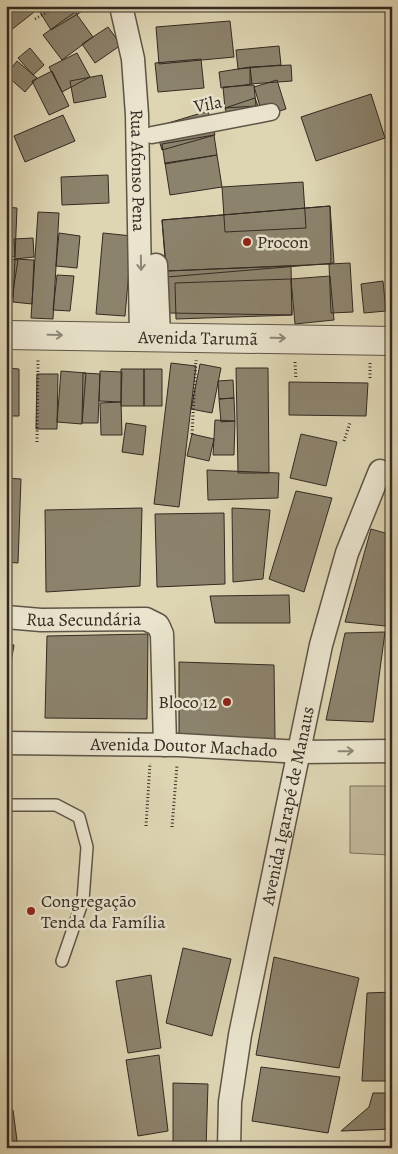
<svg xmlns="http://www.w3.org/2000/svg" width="398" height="1154" font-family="Alegreya,serif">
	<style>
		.green { fill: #c1b89a; stroke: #7a715e }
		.building { fill: #8c836d; stroke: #332a22 }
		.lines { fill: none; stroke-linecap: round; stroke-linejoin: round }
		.service-casing { stroke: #5e5546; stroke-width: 14 }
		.pedestrian-casing { stroke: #5e5546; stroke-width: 19 }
		.minor-casing { stroke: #5e5546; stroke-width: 25 }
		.tertiary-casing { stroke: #5e5546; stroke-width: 30 }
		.path { stroke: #332a22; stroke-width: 3; stroke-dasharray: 1 2.5; stroke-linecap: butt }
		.service { stroke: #eae4ce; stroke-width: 11 }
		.pedestrian { stroke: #eae4ce; stroke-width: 16 }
		.minor { stroke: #eae4ce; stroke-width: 22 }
		.tertiary { stroke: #eae4ce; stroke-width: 28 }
		.oneway { stroke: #8e8778 }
		.poi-dot { fill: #8f2418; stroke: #eae4ce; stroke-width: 2 }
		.labels { text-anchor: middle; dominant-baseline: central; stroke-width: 5; stroke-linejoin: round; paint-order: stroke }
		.street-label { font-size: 18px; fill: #332a22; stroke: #eae4ce }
		.poi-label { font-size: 18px; fill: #332a22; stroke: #eae4ce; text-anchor: start }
	</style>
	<rect width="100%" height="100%" fill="#ded5b3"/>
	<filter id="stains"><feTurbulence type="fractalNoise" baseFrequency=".004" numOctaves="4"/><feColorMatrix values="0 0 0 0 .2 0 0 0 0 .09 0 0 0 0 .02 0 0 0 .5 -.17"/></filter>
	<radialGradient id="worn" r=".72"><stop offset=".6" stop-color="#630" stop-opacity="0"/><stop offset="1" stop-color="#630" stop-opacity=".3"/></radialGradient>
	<path class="green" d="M350,786H389L390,855L350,853Z"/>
	<path class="building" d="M6,6H36L38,9L6,34Z
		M43,6H91L51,30L38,9Z
		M75,12L93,37L62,60L43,35Z
		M230,21L234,57L159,64L156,27Z
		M108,27L121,45L95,63L82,44Z
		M279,46L281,65L238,69L236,50Z
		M30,48L44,65L33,75L18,58Z
		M77,53L90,77L62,92L49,67Z
		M201,59L204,88L158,92L155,63Z
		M17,61L37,78L25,92L6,75Z
		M291,65L292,81L250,84V67Z
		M250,67L252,84L221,88L219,72Z
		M52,71L69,106L49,115L32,81Z
		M102,75L106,97L74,103L70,81Z
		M277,80L286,109L263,116L254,87Z
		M254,85L256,106L225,108L223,87Z
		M371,94L385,138L316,161L301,117Z
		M255,98L262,117L231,127L225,108Z
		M208,111L215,135L162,150L155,127Z
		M63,115L75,141L25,162L14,136Z
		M214,135L217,155L165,164L162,144Z
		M217,155L222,187L170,195L165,163Z
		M108,175L109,203L62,205L61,177Z
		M303,182L306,228L225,232L222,187Z
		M330,206L331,264L166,271L162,220Z
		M330,206L334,263L167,277L162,220Z
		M6,207L17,208L15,257H6Z
		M38,212L59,213L53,319L31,318Z
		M59,233L80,236L77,268L56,266Z
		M103,233L132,236L125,316L96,314Z
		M33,238L34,257L15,259L14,239Z
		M6,258L18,260L9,317H6Z
		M15,259L34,260L32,304L13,302Z
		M350,263L353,312L331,313L329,264Z
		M291,266L292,315L169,313L166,271Z
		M57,275L74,276L70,311L53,310Z
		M330,276L334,320L295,324L291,279Z
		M291,279L292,315L176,319L175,283Z
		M383,281L386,311L364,313L361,284Z
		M171,363L196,366L179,507L154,504Z
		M200,364L221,368L212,413L191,409Z
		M6,368L19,369V416H6Z
		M236,368H268L269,473H238Z
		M121,369H144V406H121Z
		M144,369H162V406H144Z
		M61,371L86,373L82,424L57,422Z
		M100,371L122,372L121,402L99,401Z
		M83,373L100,374L98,423H82Z
		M37,374H58L57,429H36Z
		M233,380L234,398L219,399L218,381Z
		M289,382L368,383L366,416L289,415Z
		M234,398L235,421L221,422L219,399Z
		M121,402L122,435H101L100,403Z
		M215,420L235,421L234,455H213Z
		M126,423L146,426L143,455L122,452Z
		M192,434L214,439L209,461L187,456Z
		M301,434L337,442L326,486L290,478Z
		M207,470L279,473L278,498L208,500Z
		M6,478L21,479L18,563L6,562Z
		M296,491L332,498L304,592L269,579Z
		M142,508L140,586L46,592L45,510Z
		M232,508L270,510L263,579L233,582Z
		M224,513L225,584L157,587L155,514Z
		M371,529L392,535V611L386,626L345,622Z
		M289,595L290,623H215L210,596Z
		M385,632L373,722L326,720L345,633Z
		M148,634L147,719L45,718L47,636Z
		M6,644L14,645L6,692Z
		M179,662L274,665L275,739L179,740Z
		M183,948L231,959L212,1036L166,1023Z
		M274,957L359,978L339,1068L256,1055Z
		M151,975L161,1048L128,1053L116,981Z
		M392,992V1081H362L367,993Z
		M159,1055L168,1131L138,1136L126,1060Z
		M261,1067L340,1077L328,1133L252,1121Z
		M173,1083L208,1084L206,1148H173Z
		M373,1093H392V1129L341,1131L369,1107Z
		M13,1110L18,1148H6V1111Z"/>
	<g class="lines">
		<g class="service-casing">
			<path id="service" d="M6,805H56L79,817L87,847L83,900L62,961"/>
		</g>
		<g class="pedestrian-casing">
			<path id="pedestrian" d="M152,135L271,112"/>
		</g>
		<g class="minor-casing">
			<g id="minor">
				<path id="s1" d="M121,6L133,59L137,115L141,336"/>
				<path d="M156,265L159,336"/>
				<path id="s2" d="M6,617L41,620L146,619L158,625L162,634L165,745"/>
				<path id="s3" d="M6,743L179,745L300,752L392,751"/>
				<path id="s4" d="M229,1148L230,1102L240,1035L321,645L347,553L380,471"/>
			</g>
		</g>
		<g class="tertiary-casing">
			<g id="tertiary">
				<path id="s5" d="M6,335L392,341"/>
			</g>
		</g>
		<path class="path" d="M35,19L58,6
			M295,362L296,379
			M370,363V380
			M192,434L196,360
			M344,441L350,423
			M37,442L38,358
			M146,826L150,763
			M172,827L177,765"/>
		<use href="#service" class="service"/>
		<use href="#pedestrian" class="pedestrian"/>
		<use href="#minor" class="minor"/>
		<use href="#tertiary" class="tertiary"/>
	</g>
	<defs><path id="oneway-shaft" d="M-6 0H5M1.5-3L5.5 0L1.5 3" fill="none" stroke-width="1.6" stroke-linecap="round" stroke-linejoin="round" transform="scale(1.25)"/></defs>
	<g class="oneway">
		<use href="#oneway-shaft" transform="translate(141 263) rotate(89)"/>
		<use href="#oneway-shaft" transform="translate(55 335) rotate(1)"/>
		<use href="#oneway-shaft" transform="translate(278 338) rotate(1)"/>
		<use href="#oneway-shaft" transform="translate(346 751) rotate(-1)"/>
	</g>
	<g class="poi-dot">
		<circle cx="247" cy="242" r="5"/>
		<circle cx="227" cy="702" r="5"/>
		<circle cx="31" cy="911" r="5"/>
	</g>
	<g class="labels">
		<g class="street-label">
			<text transform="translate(208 104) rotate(-11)">Vila</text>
			<text stroke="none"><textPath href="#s1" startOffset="166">Rua Afonso Pena</textPath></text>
			<text stroke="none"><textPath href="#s5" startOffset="192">Avenida Tarumã</textPath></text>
			<text stroke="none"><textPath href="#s2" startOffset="78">Rua Secundária</textPath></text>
			<text stroke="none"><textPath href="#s3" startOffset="178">Avenida Doutor Machado</textPath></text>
			<text stroke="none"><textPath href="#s4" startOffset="348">Avenida Igarapé de Manaus</textPath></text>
		</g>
		<g class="poi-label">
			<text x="257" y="242">Procon</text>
			<text x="217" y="702" text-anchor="end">Bloco 12</text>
			<text x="41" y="901">Congregação<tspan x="41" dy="21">Tenda da Família</tspan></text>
		</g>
	</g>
	<rect width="398" height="1154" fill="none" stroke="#ded5b3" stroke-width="25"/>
	<rect x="8" y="8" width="383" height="1139" fill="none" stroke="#332a22" stroke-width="2.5"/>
	<rect x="12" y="12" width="373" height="1129" fill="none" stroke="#332a22"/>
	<rect width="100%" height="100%" filter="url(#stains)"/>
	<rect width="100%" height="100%" fill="url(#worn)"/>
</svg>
